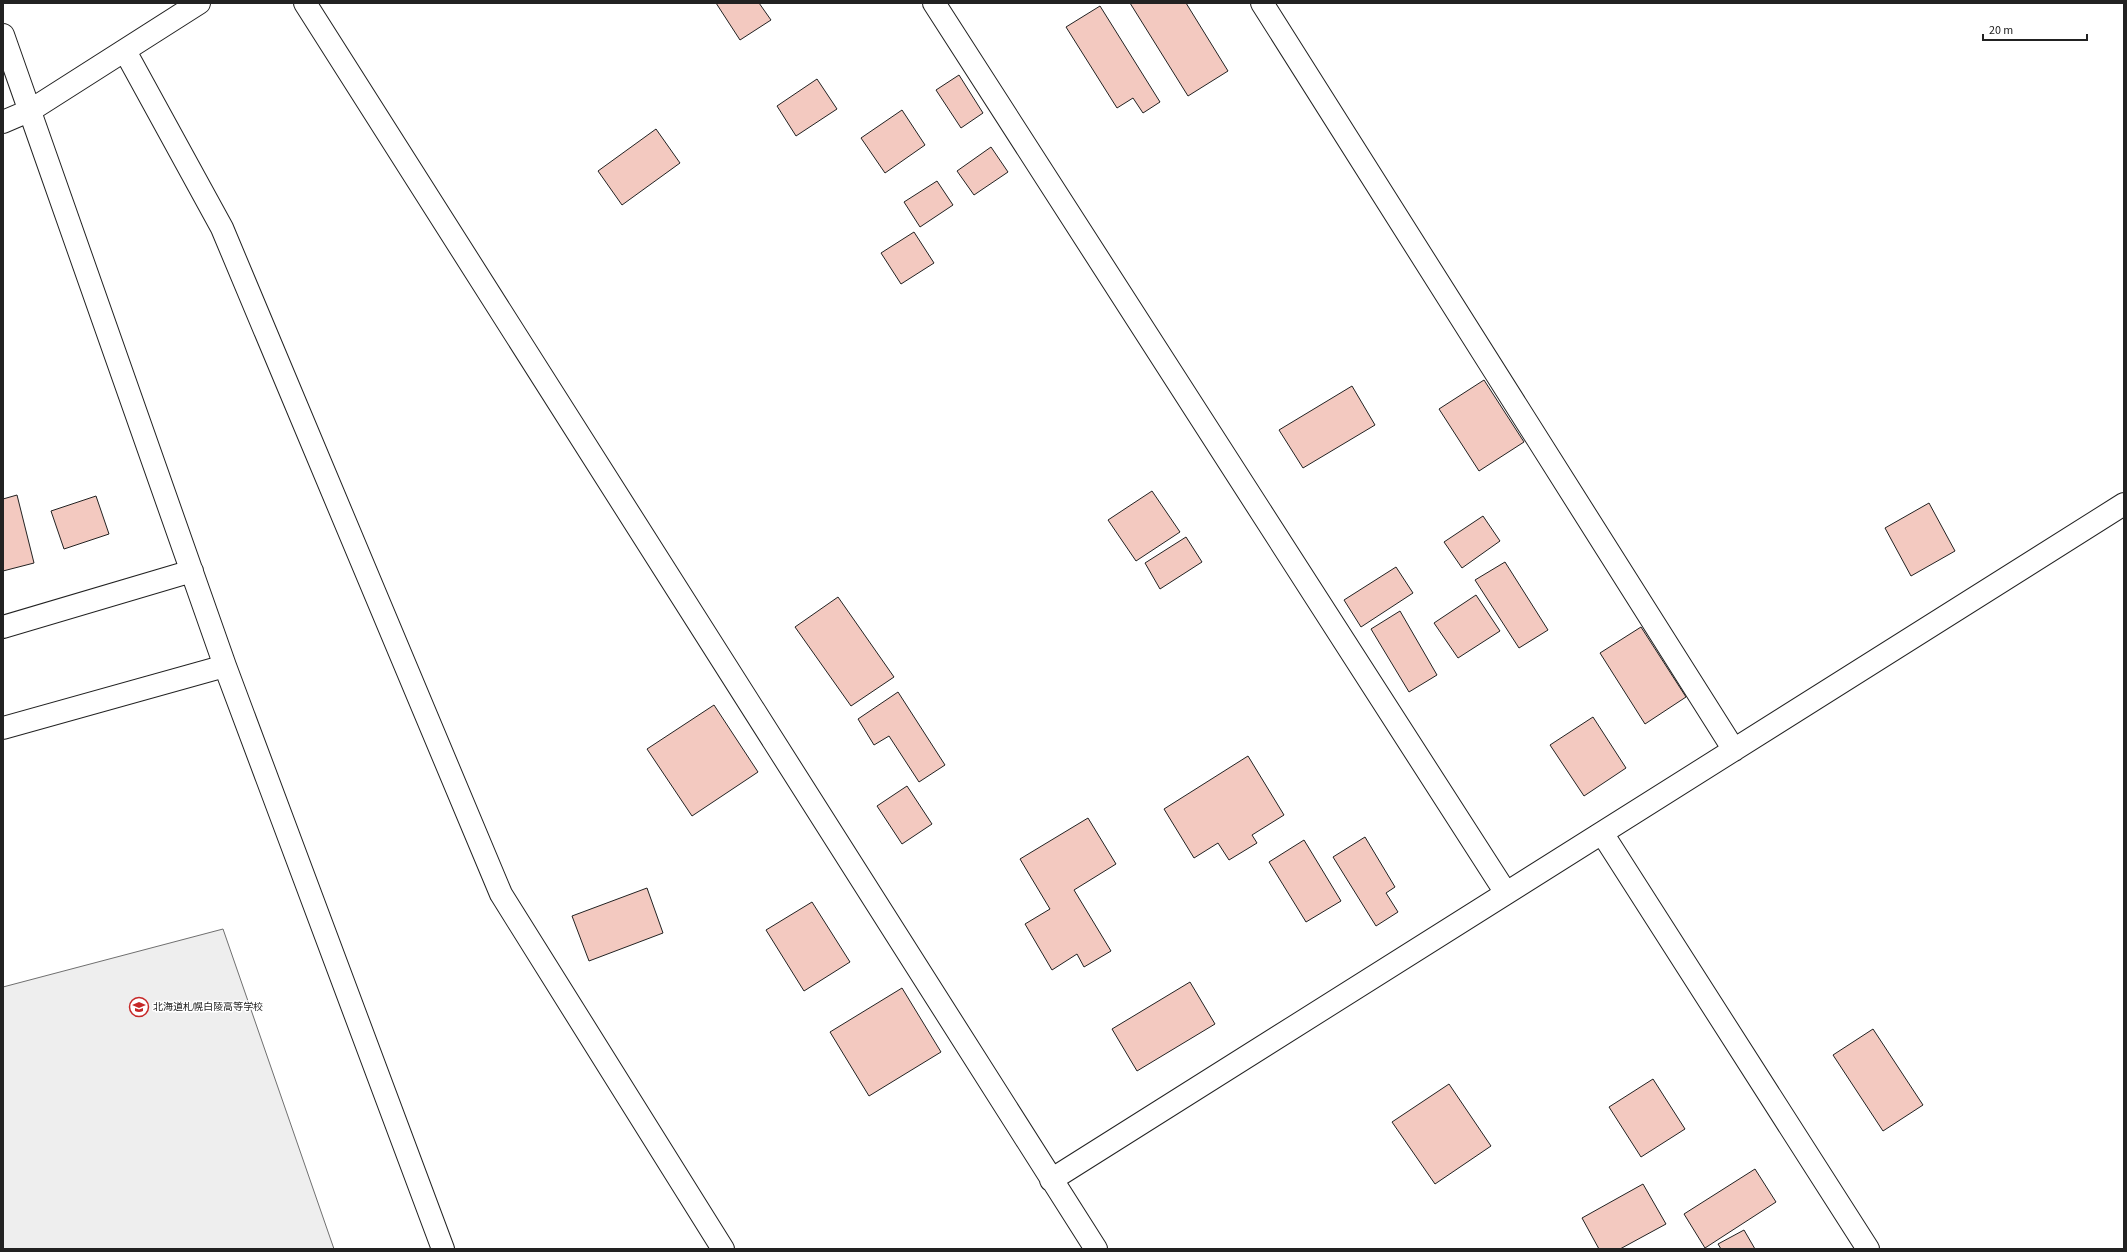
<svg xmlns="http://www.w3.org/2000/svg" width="2127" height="1252" font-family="'Source Sans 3','Noto Sans JP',sans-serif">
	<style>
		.green { fill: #eee; stroke: #6f6f6f }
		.building { fill: #f3c9c0; stroke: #222 }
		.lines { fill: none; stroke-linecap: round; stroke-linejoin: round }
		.minor-casing { stroke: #222; stroke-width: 24 }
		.minor { stroke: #fff; stroke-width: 22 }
		.labels { text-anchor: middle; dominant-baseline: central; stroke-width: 3; stroke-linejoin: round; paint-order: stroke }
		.poi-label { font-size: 10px; fill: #222; stroke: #fff; text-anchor: start }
	</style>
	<rect width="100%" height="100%" fill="#fff"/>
	<path class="green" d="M223,929L334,1249H3V987Z"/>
	<path class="building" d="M716,3H759L771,20L740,40Z
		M1130,3H1186L1228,71L1188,96Z
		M1100,6L1160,102L1143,113L1133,98L1117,108L1066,27Z
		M959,75L983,113L961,128L936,90Z
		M817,79L837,109L796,136L777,106Z
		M902,110L925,145L885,173L861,138Z
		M656,129L680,163L622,205L598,171Z
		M991,147L1008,172L974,195L957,171Z
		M937,181L953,205L920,227L904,202Z
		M914,232L934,263L901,284L881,253Z
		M1484,380L1524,442L1479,471L1439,409Z
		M1352,386L1375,425L1303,468L1279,430Z
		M1152,491L1180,532L1136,561L1108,520Z
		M17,495L34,563L3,571V499Z
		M96,496L109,534L64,549L51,511Z
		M1929,503L1955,551L1911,576L1885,528Z
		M1483,516L1500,541L1462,568L1444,542Z
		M1186,537L1202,562L1160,589L1145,563Z
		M1505,562L1548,630L1519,648L1475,580Z
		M1396,567L1413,593L1361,627L1344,600Z
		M1476,595L1500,631L1458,658L1434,623Z
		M838,597L894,677L851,706L795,627Z
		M1400,611L1437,675L1409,692L1371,629Z
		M1641,627L1686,697L1645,724L1600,653Z
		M898,692L945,765L919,782L889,736L874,745L858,719Z
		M714,705L758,772L692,816L647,749Z
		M1593,717L1626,768L1584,796L1550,745Z
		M1248,756L1284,815L1252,835L1257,843L1229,860L1218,843L1194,858L1164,809Z
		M907,786L932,824L902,844L877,806Z
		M1088,818L1116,864L1074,890L1111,951L1084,967L1077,954L1052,970L1025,924L1050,909L1020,859Z
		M1365,837L1395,887L1386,893L1398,912L1376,926L1333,857Z
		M1304,840L1341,901L1306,922L1269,862Z
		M647,888L663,933L589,961L572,916Z
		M812,902L850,962L804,991L766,930Z
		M1190,982L1215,1024L1137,1071L1112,1029Z
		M902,988L941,1052L869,1096L830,1032Z
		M1873,1029L1923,1105L1883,1131L1833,1055Z
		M1653,1079L1685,1129L1641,1157L1609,1107Z
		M1449,1084L1491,1146L1435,1184L1392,1122Z
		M1755,1169L1776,1202L1705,1248L1684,1214Z
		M1643,1184L1666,1224L1620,1249H1599L1582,1218Z
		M1744,1230L1755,1249H1721L1718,1244Z"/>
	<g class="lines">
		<g class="minor-casing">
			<path id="minor" d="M305,3L1096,1249
				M934,3L1506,893
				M1262,3L1734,750
				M3,35L225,666L443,1249
				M125,51L222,228L501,894L723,1249
				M3,122L31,110L199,3
				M3,627L192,571
				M3,728L225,666
				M1602,833L1868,1249
				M1051,1180L2124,504"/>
		</g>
		<use href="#minor" class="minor"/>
	</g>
	<defs>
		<g id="school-ring" transform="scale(1)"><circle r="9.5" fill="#fff" stroke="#c62828" stroke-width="1.5"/><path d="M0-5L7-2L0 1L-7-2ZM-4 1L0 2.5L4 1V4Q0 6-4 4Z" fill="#c62828"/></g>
	</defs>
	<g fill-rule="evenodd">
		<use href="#school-ring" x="139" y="1007"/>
	</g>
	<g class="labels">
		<g class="poi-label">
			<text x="153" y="1007">北海道札幌白陵高等学校</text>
		</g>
	</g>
	<rect width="2127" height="1252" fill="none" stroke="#222222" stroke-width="8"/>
	<path d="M1983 34v6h104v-6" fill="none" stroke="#222222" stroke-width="2"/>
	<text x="1989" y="34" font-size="12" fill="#222222" stroke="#ffffff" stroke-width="3" paint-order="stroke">20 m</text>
</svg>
